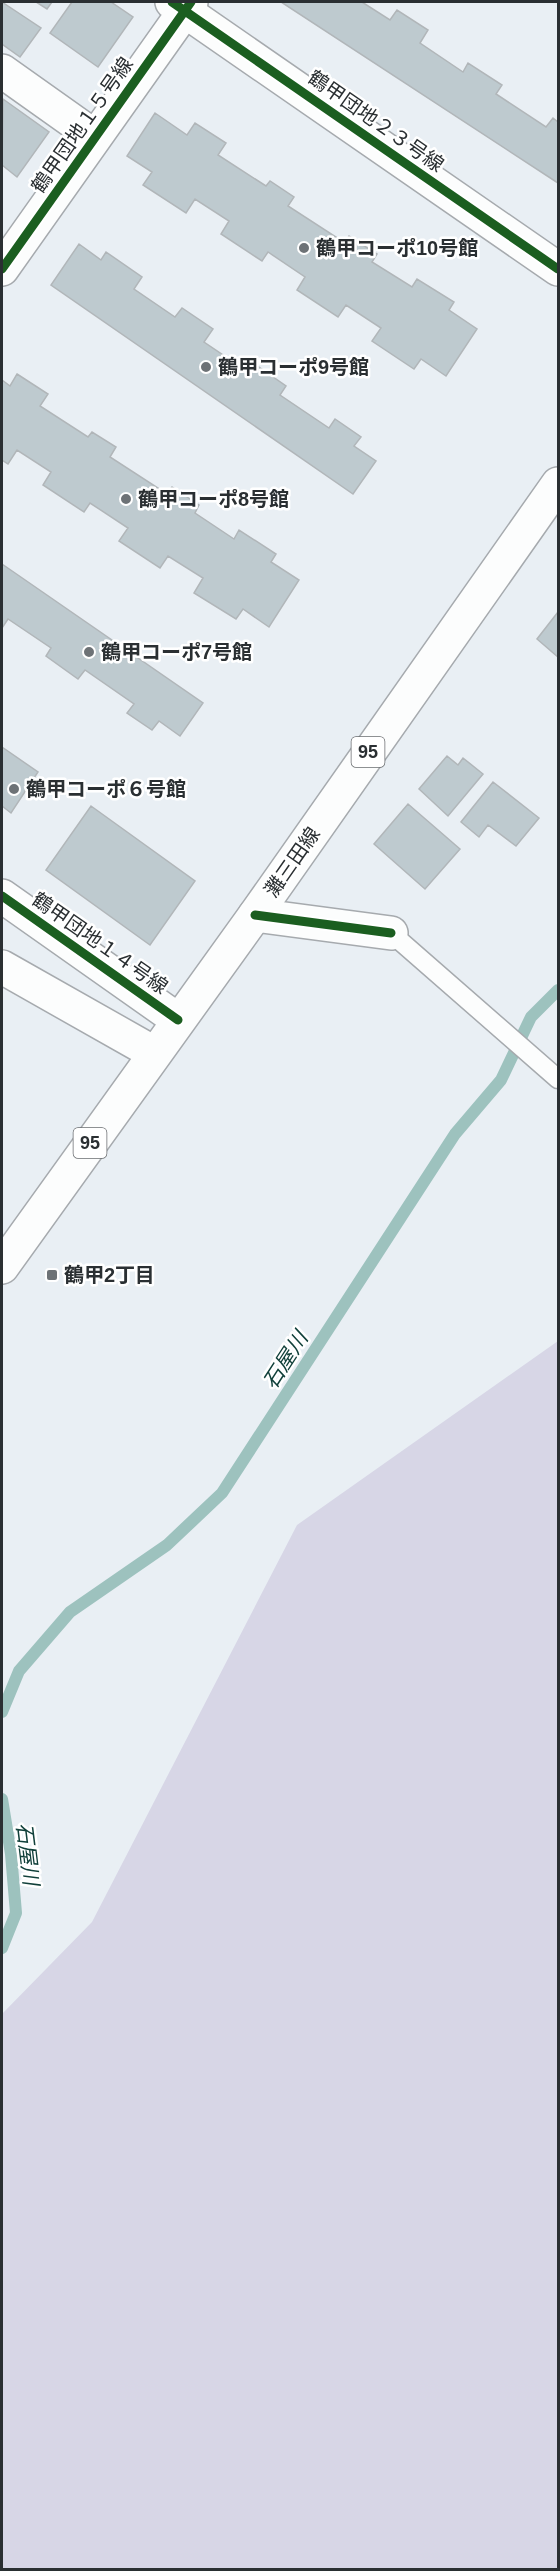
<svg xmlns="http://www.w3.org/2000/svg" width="560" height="2571" font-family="Arial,'Noto Sans JP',sans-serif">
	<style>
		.green { fill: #d7d6e6 }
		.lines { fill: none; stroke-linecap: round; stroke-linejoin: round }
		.stream { stroke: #9dc2be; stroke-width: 12 }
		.building { fill: #becacf; stroke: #b1b6b9; stroke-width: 1.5 }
		.service-casing { stroke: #a6aaae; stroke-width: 21 }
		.minor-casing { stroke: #a6aaae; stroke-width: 36 }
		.tertiary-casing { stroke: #a6aaae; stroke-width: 36 }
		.primary-casing { stroke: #a6aaae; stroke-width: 36 }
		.service { stroke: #fcfdfd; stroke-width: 18 }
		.minor { stroke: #fcfdfd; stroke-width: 33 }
		.tertiary { stroke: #fcfdfd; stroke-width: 33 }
		.primary { stroke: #fcfdfd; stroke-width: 33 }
		.cycleway-casing { stroke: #fff; stroke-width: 13 }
		.cycleway { stroke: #1b5e20; stroke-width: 9 }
		.poi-dot { fill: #6d7276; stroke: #fff; stroke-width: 2 }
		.labels { text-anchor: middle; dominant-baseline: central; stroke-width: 5; stroke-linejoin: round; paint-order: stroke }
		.shield { fill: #fff; stroke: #6a6d70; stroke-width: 1.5 }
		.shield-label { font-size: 18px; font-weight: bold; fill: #2a2f32 }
		.street-label { font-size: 20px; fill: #2a2f32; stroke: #fff }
		.poi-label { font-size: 20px; font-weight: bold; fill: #2a2f32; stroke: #fff; text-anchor: start }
		.water-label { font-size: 21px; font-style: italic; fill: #11403a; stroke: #fff }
	</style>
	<rect width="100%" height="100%" fill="#e9eff4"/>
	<path class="green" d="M558,1341V2569H2V2014L92,1922L297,1525Z"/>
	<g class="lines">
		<path class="stream" d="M2,1712L19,1671L70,1612L167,1545L222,1493L455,1134L501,1080L531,1017L558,990
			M2,1799L11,1854L16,1913L2,1948"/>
	</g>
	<path class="building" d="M2,2L41,28L20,57L2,44Z
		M36,2H52L47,9Z
		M72,2H111L133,17L98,67L50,33Z
		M281,2H362L390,20L397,10L428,30L420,43L463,72L468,63L502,85L496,94L546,127L553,118L558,122V183Z
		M3,99L49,132L17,177L2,165Z
		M155,113L187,135L195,123L226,143L218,155L266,186L270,181L294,197L288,206L345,243L349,236L377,254L372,262L412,287L417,279L454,302L449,310L477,329L446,376L421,359L414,369L372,341L381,328L346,305L338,317L297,290L305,277L268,252L262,261L221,234L229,221L195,199L186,213L143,185L152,172L127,156Z
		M79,244L101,260L106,252L142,277L134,289L175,317L182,308L213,329L204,342L247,371L253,363L286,386L280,395L329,428L335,419L361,437L354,446L376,461L353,494L51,285Z
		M17,374L48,394L40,406L88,437L92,432L116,447L110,457L167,494L172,487L199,505L195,513L234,539L239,530L276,554L271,562L299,580L269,627L243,609L236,619L194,593L203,578L168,556L160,568L119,541L128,528L90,503L84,512L43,485L51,472L17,450L8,464L2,460V380L10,386Z
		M2,564L203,703L180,736L159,721L152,730L127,713L134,704L85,670L78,679L46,656L51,648L8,619L2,628Z
		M558,612V657L537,639Z
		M2,747L38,772L11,813L2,806Z
		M447,756L458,765L463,758L483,774L448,816L419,789Z
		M493,782L539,818L516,846L488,825L479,837L461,822Z
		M408,804L460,849L425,889L374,844Z
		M91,806L195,881L150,945L46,870Z"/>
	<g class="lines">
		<g class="service-casing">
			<path id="service" d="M391,933L558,1079"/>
		</g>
		<g class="minor-casing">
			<path id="minor" d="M2,71L95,137
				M2,269L191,2
				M255,915L391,933
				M2,967L154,1053"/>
		</g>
		<g class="tertiary-casing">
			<path id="tertiary" d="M172,2L558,269
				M2,896L178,1020"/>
		</g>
		<g class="primary-casing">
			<path id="primary" d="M2,1267L255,915L558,484"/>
		</g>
		<use href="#service" class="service"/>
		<use href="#minor" class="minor"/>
		<use href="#tertiary" class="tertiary"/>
		<use href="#primary" class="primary"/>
		<g class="cycleway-casing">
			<path id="cycleway" d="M172,2L558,269
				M2,269L191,2
				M2,896L178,1020
				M255,915L391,933"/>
		</g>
		<use href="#cycleway" class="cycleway"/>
	</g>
	<g class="poi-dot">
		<circle cx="304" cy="248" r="6"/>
		<circle cx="206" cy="367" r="6"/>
		<circle cx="126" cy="499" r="6"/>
		<circle cx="89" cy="652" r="6"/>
		<circle cx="14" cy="789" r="6"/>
		<rect x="46" y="1269" width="12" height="12" rx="3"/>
	</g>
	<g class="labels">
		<g class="shield">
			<rect x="351.5" y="737" width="33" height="30" rx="4.5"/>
			<rect x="73.5" y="1128" width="33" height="30" rx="4.5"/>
		</g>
		<g class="shield-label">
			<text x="368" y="752">95</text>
			<text x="90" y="1143">95</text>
		</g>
		<g class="street-label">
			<text transform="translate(376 121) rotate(35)">鶴甲団地２３号線</text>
			<text transform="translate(82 125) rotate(-55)">鶴甲団地１５号線</text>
			<text transform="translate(292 862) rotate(-55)">灘三田線</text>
			<text transform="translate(100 943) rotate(35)">鶴甲団地１４号線</text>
		</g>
		<g class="poi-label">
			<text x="316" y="248">鶴甲コーポ10号館</text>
			<text x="218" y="367">鶴甲コーポ9号館</text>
			<text x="138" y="499">鶴甲コーポ8号館</text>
			<text x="101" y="652">鶴甲コーポ7号館</text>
			<text x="26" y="789">鶴甲コーポ６号館</text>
			<text x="64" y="1275">鶴甲2丁目</text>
		</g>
		<g class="water-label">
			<text transform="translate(285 1360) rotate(-57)">石屋川</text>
			<text transform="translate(28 1854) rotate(83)">石屋川</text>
		</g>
	</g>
	<rect width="560" height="2571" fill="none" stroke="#2a2f32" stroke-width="6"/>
</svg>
